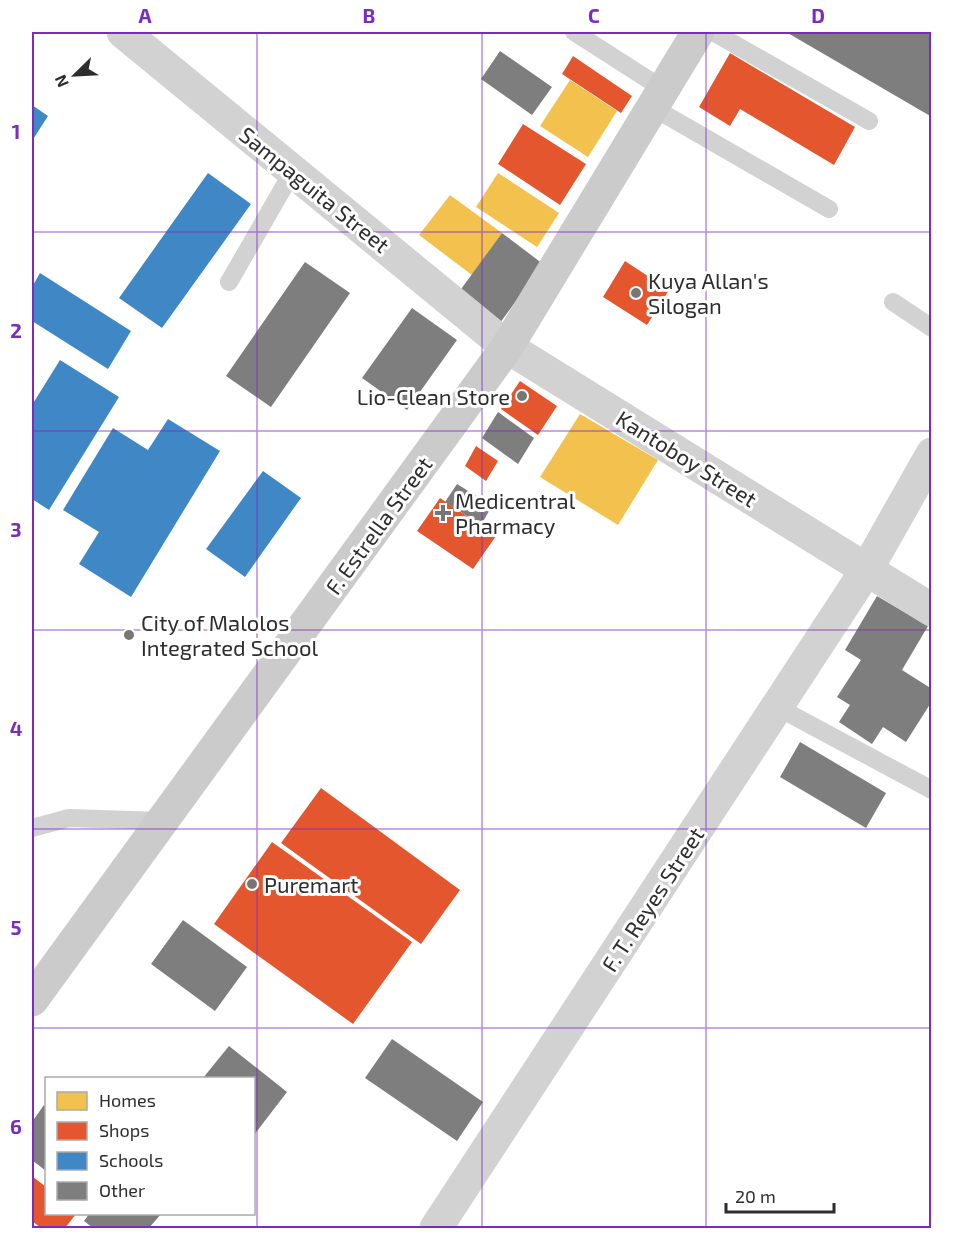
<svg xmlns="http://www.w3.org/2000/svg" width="963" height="1260" font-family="'Exo 2',sans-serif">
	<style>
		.homes { fill: #f2c14e }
		.shops { fill: #e4572e }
		.schools { fill: #3f88c5 }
		.building { fill: #7e7e7e }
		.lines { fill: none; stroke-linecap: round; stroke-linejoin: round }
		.service { stroke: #d2d2d2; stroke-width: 18 }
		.minor { stroke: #d2d2d2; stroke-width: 33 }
		.secondary { stroke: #cbcbcb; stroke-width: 33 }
		.grid { fill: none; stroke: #7b2cbf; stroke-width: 1.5; stroke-opacity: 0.55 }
		.poi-dot { fill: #767676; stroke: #fff; stroke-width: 2 }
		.labels { text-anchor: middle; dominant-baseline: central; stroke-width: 6; stroke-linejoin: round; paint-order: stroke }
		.street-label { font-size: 22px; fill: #2d2d2d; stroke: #fff }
		.poi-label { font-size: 22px; fill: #2d2d2d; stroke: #fff; text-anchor: start }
		.neatline { fill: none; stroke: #7b2cbf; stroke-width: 2 }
		.grid-label { font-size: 20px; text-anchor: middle; font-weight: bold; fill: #7b2cbf }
	</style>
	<rect width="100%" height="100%" fill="#fff"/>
	<path class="homes" d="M570,80L617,111L588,157L540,126Z
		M498,173L559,213L537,247L476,207Z
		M450,195L502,233L472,275L419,235Z
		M580,414L658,460L618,525L540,477Z"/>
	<path class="shops" d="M730,53L855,127L834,165L740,109L730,126L699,107Z
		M573,56L632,96L621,113L562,74Z
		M523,124L586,164L560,205L498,164Z
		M625,261L669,290L647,325L603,297Z
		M520,381L557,406L538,435L501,409Z
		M476,446L498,461L486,481L465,466Z
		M440,498L496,536L473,569L417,531Z
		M321,788L460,890L421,944L281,843Z
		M272,842L412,942L353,1024L214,924Z
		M32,1176L46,1187V1214H76L65,1228H41L32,1221Z"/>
	<path class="schools" d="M32,105L48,116L32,141Z
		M208,173L251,204L162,328L119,298Z
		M40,273L131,331L108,369L32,321V287Z
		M60,360L119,397L49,510L32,499V405Z
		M168,419L220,451L131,597L79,564L99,532L63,510L113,428L148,450Z
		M263,471L301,498L245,577L206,549Z"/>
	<path class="building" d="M786,32H932V117Z
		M500,51L552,87L532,115L481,79Z
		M502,233L543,264L497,327L456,296Z
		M305,262L350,293L271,407L226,376Z
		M412,308L457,340L407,410L362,378Z
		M498,412L534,438L518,464L482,438Z
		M457,484L492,506L481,525L445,502Z
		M877,596L928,626L902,670L932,689V701L906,742L883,727L872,744L839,722L850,705L837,697L861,660L845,650Z
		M800,742L886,793L866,828L780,777Z
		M183,920L247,967L215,1011L151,964Z
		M392,1039L483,1102L457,1141L365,1078Z
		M229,1046L287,1092L254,1135V1078H203Z
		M44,1105L46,1107V1171L32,1160V1122Z
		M89,1214H161L149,1228H93L84,1221Z"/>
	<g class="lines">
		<path class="service" d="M574,32L663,89
			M713,32L869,121
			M652,107L829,209
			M229,282L293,171
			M893,302L932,328
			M777,707L932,790
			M32,828L69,818L163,821"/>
		<path class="minor" d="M123,32L507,347L932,610
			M436,1228L867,569L932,454"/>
		<path class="secondary" d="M32,1000L507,347L698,32"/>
	</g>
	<path class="grid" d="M257,32V1228M482,32V1228M706,32V1228M32,232H932M32,431H932M32,630H932M32,829H932M32,1028H932"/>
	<g class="poi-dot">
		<circle cx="636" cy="293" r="6"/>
		<circle cx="522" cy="396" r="6"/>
		<path d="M440 504h6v6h6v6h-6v6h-6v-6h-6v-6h6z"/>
		<circle cx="129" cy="635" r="6"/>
		<circle cx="252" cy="884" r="6"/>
	</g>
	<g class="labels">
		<g class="street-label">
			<text transform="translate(315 189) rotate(39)">Sampaguita Street</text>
			<text transform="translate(687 458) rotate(32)">Kantoboy Street</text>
			<text transform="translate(378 525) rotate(-54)">F. Estrella Street</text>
			<text transform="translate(652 899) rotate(-57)">F. T. Reyes Street</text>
		</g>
		<g class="poi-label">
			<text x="648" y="280">Kuya Allan's<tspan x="648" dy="25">Silogan</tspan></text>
			<text x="510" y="396" text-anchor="end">Lio-Clean Store</text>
			<text x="455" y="500">Medicentral<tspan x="455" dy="25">Pharmacy</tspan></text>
			<text x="141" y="622">City of Malolos<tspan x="141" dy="25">Integrated School</tspan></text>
			<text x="264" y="884">Puremart</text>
		</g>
	</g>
	<rect width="963" height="1260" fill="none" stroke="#ffffff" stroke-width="66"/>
	<rect x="45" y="1077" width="210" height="138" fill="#ffffff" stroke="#ababab" stroke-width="1.5"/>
	<rect x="57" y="1092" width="30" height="18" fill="#f2c14e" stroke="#ababab" stroke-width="1.5"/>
	<text x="99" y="1107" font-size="18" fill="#2d2d2d">Homes</text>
	<rect x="57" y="1122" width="30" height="18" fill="#e4572e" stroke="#ababab" stroke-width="1.5"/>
	<text x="99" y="1137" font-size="18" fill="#2d2d2d">Shops</text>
	<rect x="57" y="1152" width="30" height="18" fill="#3f88c5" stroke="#ababab" stroke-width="1.5"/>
	<text x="99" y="1167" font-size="18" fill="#2d2d2d">Schools</text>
	<rect x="57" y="1182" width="30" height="18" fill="#7e7e7e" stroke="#ababab" stroke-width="1.5"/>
	<text x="99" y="1197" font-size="18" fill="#2d2d2d">Other</text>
	<g transform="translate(75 75) rotate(246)" stroke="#ffffff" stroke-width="4.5" paint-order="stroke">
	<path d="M0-4.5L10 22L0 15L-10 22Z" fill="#2d2d2d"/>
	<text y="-9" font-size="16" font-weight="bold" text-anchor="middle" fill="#2d2d2d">N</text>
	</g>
	<path d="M726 1203v9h108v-9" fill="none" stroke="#2d2d2d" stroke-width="3"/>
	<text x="735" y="1203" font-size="18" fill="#2d2d2d" stroke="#ffffff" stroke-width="4.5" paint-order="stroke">20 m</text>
	<rect x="33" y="33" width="897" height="1194" class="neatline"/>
	<g class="grid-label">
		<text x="145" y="23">A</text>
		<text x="369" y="23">B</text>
		<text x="594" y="23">C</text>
		<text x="818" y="23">D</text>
		<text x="16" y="139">1</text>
		<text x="16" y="338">2</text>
		<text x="16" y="537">3</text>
		<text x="16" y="736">4</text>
		<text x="16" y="935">5</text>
		<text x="16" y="1134">6</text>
	</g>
</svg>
